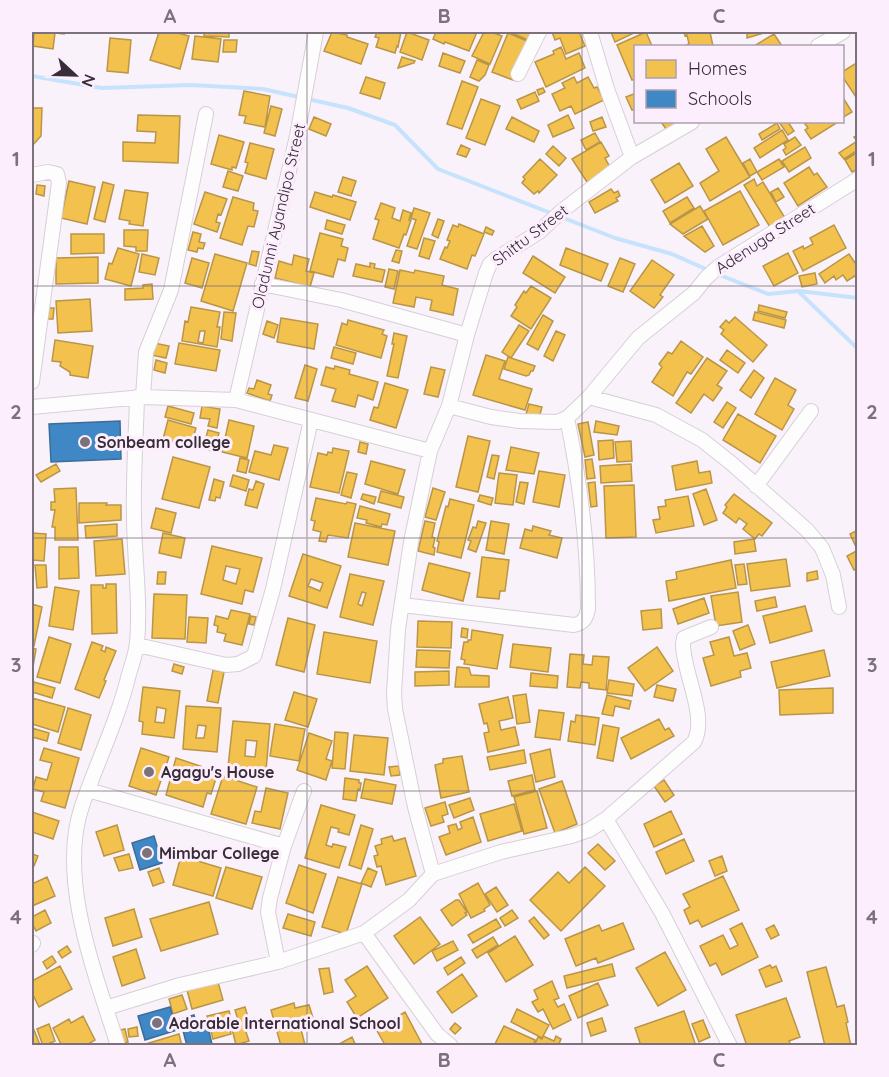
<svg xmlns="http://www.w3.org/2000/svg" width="889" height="1077" font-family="Quicksand,sans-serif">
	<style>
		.homes { fill: #f2c14e; stroke: #ba9547; stroke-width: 1.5; fill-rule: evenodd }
		.schools { fill: #3f88c5; stroke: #3c6d9a; stroke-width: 1.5 }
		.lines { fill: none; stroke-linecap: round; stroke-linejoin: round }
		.stream { stroke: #c7e2fd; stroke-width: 4 }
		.street-casing { stroke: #d7cfd7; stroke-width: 16 }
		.street { stroke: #fefdfe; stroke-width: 14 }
		.grid { fill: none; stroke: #7b727b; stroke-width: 1.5; stroke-opacity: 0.55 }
		.poi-dot { fill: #7b727b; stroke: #fdeefe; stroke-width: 2 }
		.labels { text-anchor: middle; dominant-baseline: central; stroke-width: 6; stroke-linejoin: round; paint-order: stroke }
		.street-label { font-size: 16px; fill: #362d37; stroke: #fdeefe }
		.poi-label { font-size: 16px; font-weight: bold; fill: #362d37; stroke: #fdeefe; text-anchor: start }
		.neatline { fill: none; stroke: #7b727b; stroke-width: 2 }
		.grid-label { font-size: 20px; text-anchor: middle; font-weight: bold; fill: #7b727b }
	</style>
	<rect width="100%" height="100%" fill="#faf2fa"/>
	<path class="homes" d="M32,32H64V34L55,33L53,49L33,46L34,32Z
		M159,32H174L189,36L180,69L150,60Z
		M204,32H229V37L204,36Z
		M332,32L347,35V37L368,44L361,64L324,51Z
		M377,32H401L398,47L397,46L395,53L376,47L379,38L375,37Z
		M407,32L429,40L422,60L400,52Z
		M436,32H477L469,51L445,42L444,44L433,39Z
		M484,32H491L502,36L490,64L472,56Z
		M510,32H534L530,41Z
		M552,32H579L585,46L566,54L560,38L555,40Z
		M611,32H631L632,34L615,42Z
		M646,32L652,46H636V79L632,80L617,45Z
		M684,32H710L713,46H686V45L689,44L687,35L685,36Z
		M747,32H764V33L747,38Z
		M508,33L529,42L513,80L492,72Z
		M774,34L782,46H754Z
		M195,36L221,39L218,62L192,59Z
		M110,38L131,40L128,73L107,71Z
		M224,40H237L236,52H223Z
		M561,47L566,59L579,53L585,68L546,87L535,62L554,54L553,51Z
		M443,53L465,61L460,73L439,66Z
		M402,57L415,61L414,63L398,68Z
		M477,60L489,65L485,75L479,81L470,77Z
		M858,62V100L842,76V72Z
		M366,77L385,83L380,99L360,93Z
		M574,77L577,83L588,77L594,88L597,87L604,100L575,114L571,106L560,111L552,94L565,88L562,83Z
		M462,81L478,87L462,129L447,124Z
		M543,88L545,92L539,95L537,90Z
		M244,91L270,96L265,127L244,123L246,116L239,115Z
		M535,92L539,101L521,109L517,100Z
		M636,93V109L632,110L626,97Z
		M842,96L852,112L842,118Z
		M481,99L500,106L485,145L466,138Z
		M271,106L282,109L275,136L264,133Z
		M32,108H42L41,136L32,146Z
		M138,115L180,116L178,163L123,161V142L155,143L156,132L137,131Z
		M568,115L574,128L553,137L548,125Z
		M314,117L331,124L326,136L309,129Z
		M512,117L539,131L534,142L506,129Z
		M602,117L606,127L593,131L590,122Z
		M661,122H687L669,133Z
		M779,122H788L794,131L788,135Z
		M809,122H838L811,139L805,130L808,128L805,124Z
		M777,123L780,129L762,140L759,134Z
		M782,130L788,140L760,158L754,148Z
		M595,133L600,142L586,150L581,140Z
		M219,135L244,142L236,168L232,167V170L211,164Z
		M858,135V150L844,159L839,153L857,141L854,137Z
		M726,137L750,177L710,201L700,183L719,171L706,149Z
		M795,137L801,145L786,155L783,150L786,148L784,144Z
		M601,142L609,156L605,158L611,169L587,182L572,159Z
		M250,143L274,149L266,179L245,173L248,163L245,162Z
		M461,145L470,149L466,157L457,154Z
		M553,146L566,158L559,166L546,154Z
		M805,147L811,158L789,172L782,161Z
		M858,152V169L852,172L845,160Z
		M540,159L557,175L539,193L538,191L534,194L522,183L525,179L523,177Z
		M750,159L757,172L750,176L743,163Z
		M779,159L784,167L762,180L757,172Z
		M679,163L693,186L665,203L651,180Z
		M809,167L814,175L817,173L827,187L798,206L784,183Z
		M228,171L243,176L238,191L223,187Z
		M343,177L356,181L351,196L338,192Z
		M754,179L757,186L763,182L785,218L770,227L744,185Z
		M69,181L95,187L87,224L61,218Z
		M103,182L114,185L105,222L94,219Z
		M37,185L45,186L44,196L36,194Z
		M778,188L784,197L776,202L771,192Z
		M611,189L614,193L618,191L620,196L616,198L618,201L595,213L589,202Z
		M125,190L148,193L143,226L129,224L130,221L119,219Z
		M740,191L759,225L723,245L704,211Z
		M205,192L227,199L221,215L218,214L216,222L220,223L217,232L194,224Z
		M315,192L332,197L333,195L356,202L350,220L310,207Z
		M32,195H33V225H32Z
		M233,197L254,203L253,210L258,211L254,227L248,226L242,245L220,238Z
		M687,197L694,208L670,223L663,211Z
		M381,203L395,208L392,218L400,221L403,210L411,213L409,220H411L406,235L404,234L399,248L373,239L379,220L375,219Z
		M700,206L708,219L683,234L670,224Z
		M414,208L430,213L417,249L407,246L416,220L411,218Z
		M438,219L444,221L438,238L432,235Z
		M327,220L345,225L342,234L325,229Z
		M459,224L484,234L475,256L472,255L467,269L440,259L445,247L447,248L450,241L447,240L453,225L458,227Z
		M834,225L846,248L803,271L793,251L803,246L804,249L813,244L810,238Z
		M702,226L714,246L705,252L684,236Z
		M486,227L494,231L492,235L484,232Z
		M124,230H148L147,251H136V247L124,246Z
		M193,232L201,234L199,242L205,243L203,249L198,248L197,252L188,250Z
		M320,233L343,239L341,246L348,248L345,261L338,259L333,277L310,271Z
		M71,234H104V253L71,254Z
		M424,238L435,241L429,259L419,256Z
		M118,248L139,254L131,286L105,279L109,263L112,264Z
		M566,248L608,264L601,281L560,265Z
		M396,250L402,251L399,263L392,261Z
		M252,251L259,252L256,266L249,264Z
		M788,253L798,273L774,286L763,266Z
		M142,254L159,258L155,275L139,272Z
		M215,254L247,263L233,311L201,301Z
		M849,254L858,267V274L847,281L843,275L836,280L834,276L825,283L819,274Z
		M294,255L309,259L306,271L314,273L310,287L275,278L279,261L292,265Z
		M533,256L565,277L555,293L523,273Z
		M98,257V283L56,284V258Z
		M192,258L209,263L202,288L185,283Z
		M620,258L635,264L623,292L608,286Z
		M652,260L674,275L660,295L663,297L654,308L630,291Z
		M370,263L375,264L374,268L385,270L382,282L353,276L356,264L370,267Z
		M389,269L398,271L394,289L385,287Z
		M400,270L414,273L415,270L444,276L442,285L458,289L453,315L430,310L432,300L416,297L414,307L393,303Z
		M815,273L817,284L802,287L799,276Z
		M152,284L153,299L125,300V289L143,288V285Z
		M531,286L551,298L531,329L511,316L517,307L515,305L524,291L526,293Z
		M90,299L92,331L58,333L56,301Z
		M759,305L787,312L785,318L758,311Z
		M191,307L220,312L217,327H220L217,347L182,341L185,321L188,322ZM200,331H205L203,343L198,342Z
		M46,308H54L53,319H45Z
		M224,312L236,313L232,341L221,339Z
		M755,312L786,320L784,328L753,320Z
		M543,315L553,321L538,350L527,344Z
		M735,317L767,345L753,362L721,334L724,330L720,327L726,320L729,323Z
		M281,318L318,324L314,349L277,342Z
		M348,320L384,330L382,334L387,336L381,358L336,345L342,323L347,325Z
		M267,321L278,325L274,338L263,334Z
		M519,325L529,331L511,358L502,352Z
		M556,331L565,335L553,361L544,356Z
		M394,333L407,336L398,378L387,376L394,344H392Z
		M55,340L93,346L88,378L70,375V372L60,366L61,362L52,361Z
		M681,341L703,357L691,374L687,372L673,396L652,382L662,367L659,364L668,352L672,354Z
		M154,343L169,346L166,358L151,355Z
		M179,343L220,350L216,371L175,364Z
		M334,347L356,353L353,364L331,358Z
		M727,350L745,363L738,373L720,360Z
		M486,355L505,361L499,379L532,389L525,410L473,395Z
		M508,357L535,366L533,371H531L529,375L526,376L504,369Z
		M707,358L727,371L717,385L722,388L713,401L704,394L691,413L676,403Z
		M156,360L167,363L165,373L154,370Z
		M305,365L317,369L308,401L295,398Z
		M335,366L350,370L349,374L378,382L373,400L358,395L355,407L332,401L336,389L321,385L326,367L334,369Z
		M431,367L445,370L438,397L424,394Z
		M754,370L764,378L751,398L740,390Z
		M775,378L796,390L788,405L794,409L782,430L755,414Z
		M257,380L271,385L268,394L272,395L270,401L247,393L249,388L254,389Z
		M385,383L408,390L396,428L370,420L374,407L378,408Z
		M727,402L736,408L723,428L714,422Z
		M529,404L542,407L539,418L526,414Z
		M168,406L194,413L191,424L165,417Z
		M202,406L220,409L217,428L208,426L210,419L200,418Z
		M738,414L776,436L760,463L723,440Z
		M168,420L196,428L191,446L163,439Z
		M229,420L254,426L247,458L222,452Z
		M596,421L619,426L617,435L594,432Z
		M588,422L594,455L585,457L578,424Z
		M208,430L219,433L214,452L203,448Z
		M468,436L490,441L478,492L456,487Z
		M613,440L614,458L599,460L598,441Z
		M631,441L632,461L617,462L615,442Z
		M360,442L368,444L366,454L358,452Z
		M274,445L288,448L279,480L249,472L255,451L271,455Z
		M511,447L539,453L534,474L506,470Z
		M333,448L349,451L339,493L310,487L318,453L327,455L328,452L332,453Z
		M492,455L499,456L494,479L487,477Z
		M173,457L210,467L199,508L162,499Z
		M240,458L249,460L246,473L237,471Z
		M592,459L595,478L587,479L585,460Z
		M371,461L405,470L398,494L365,484Z
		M697,461L699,473L710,471L712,483L676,490L672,466Z
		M56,464L60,471L41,482L36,475Z
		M631,464L632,481L601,483L600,466Z
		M539,471L565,475L559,507L533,502Z
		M347,472L357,474L351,498L341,495Z
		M499,473L517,475L513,505L495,503Z
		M233,475L249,480L246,491L230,486Z
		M214,479L224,482L220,498L216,497L215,501L209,500Z
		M256,481L264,484L257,508L245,505L249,489L253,490Z
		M520,482L528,483L524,504L516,502Z
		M595,482L597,506L591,507L588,483Z
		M634,485L636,537L606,538L604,486Z
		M76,488L78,540H55V527H52L55,510H51V502H55L54,489Z
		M433,488L445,492L436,520L425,517Z
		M706,489L717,520L704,525L693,494Z
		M381,491L404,497L401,508L378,502Z
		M363,494L376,497L374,504L361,499Z
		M734,494L772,523L762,536L759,534L755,539L743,529L747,524L739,518L736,523L723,513L727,507L725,505Z
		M480,495L493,498L491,505L478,501Z
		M688,496L694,526L656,533L653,520L660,519L658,507L666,506L665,500Z
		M316,498L346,504L347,502L356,504L348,538L328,535L326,542L319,541L321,532L313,530L315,521L311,520Z
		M450,499L474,505L461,558L437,552L439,542L437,541L446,506L448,507Z
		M79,503H107L106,505H121V520L79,523Z
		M360,506L390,514L387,525L382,524L381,527L366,523L367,520L357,518Z
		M156,508L176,513L171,533L151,528Z
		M425,521L435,523L432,537L435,538L433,547L435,548L434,555L418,551Z
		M478,521L486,523L476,552L468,549L471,541L468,540L473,527L476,528Z
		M491,521L509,524L504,554L486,550Z
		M355,523L395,531L388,565L348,557Z
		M117,524V536L86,538L85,526Z
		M533,526L551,531L549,535L562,538L557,558L520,548L525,529L532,531Z
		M858,530V547H856L850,534Z
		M32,533L46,534L44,561L32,560Z
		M163,533L185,538L181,558L159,553Z
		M122,539L125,574L96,576L94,541Z
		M754,539L756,551L735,554L734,542Z
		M212,546L262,558L253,592L245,590L242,604L201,594ZM226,566L240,569L236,584L223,580Z
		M59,547H78L79,578L59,579Z
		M858,550V568L854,570L847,556Z
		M303,554L341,566L327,608L289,596ZM311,579L323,583L320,591L308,586Z
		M482,557L509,560L505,591H500L499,599L477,597Z
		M786,559L790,586L751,591L747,564Z
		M731,560L736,588L669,601L666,581L677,579L676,572Z
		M429,563L470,573L463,601L422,590Z
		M744,564L747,584L738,585L735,565Z
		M35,565H46L47,587L37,588Z
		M817,571L818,579L807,581V573Z
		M158,572H166L165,584H157Z
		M350,574L384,581L373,625L340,617ZM362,592L366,593L362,606L358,604Z
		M106,584H116L117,633L92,634L91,585H103V588H106Z
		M55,587L79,591L73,630L49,626Z
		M738,592L742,622L716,626L711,596Z
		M154,594L187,595L185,639L152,638Z
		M775,597L777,607L757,611L755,601Z
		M704,598L709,613L678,624L673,609Z
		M32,604L42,607L34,646L32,645Z
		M805,606L812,631L770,643L763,616Z
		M661,609L662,628L643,630L641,611Z
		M231,610L250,614L242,645L224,641L226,634L217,632L218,626L214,625L216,616L228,619Z
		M251,616L256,617L254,625L249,624Z
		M189,617L208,618L206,643L187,642Z
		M288,618L315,625L304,672L276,665Z
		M418,621L452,622L451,648L417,647Z
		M748,625L755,644L740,650L733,631Z
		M462,628L468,629L467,638L461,637Z
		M472,630L503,635L497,669L464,664L465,660L461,659L464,642H468V640H471Z
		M324,632L377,641L370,683L317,674Z
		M49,637L71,644L60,683L37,677Z
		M729,637L734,656L747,653L751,668L740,671L741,677L711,686L703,658L714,655L710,642Z
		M92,642L103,646L101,650L105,652L106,647L116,651L104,680L106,681L99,698L75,689Z
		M513,644L551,648L548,672L510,667Z
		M657,647L673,671L645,691L628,668Z
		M32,648L36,649L33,667L32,666Z
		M417,650L450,651L449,668L416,667Z
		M824,650L830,676L777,688L771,662Z
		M570,654L584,655L583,664L592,665L593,656L609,657L606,690L589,688V683L581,682L580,688L567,687Z
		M174,664L184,667L182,674L172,671Z
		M457,667L469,668L471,675L489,676V687H455Z
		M213,670L224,672L218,703L207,701Z
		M449,671V685L415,686V672Z
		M531,673L558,676L557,688L530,686Z
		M609,680L634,684L632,696L607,693Z
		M34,682L55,688L52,698L32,692Z
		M657,685L676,689L673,701L654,697Z
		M143,687L180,691L174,738L142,734L143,722L139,721ZM157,707L166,709L164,723L155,722Z
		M833,688V713L780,715L779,690Z
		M294,692L317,699L308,727L285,720Z
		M526,694L530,722L517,724L513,696Z
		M607,695L631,701L629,709L615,706L613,716L602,714Z
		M508,697L513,718L499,721L501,730L515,727L519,745L488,752L484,733L489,732L487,723L484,724L479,704Z
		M32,698L65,707L58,732L32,724Z
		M186,706L221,708L217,752L183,749ZM198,725L206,726L204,738H196Z
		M68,708L91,715L81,750L58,743Z
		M539,710L564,713L560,740L535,737Z
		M576,715L599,718L595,745L568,741L571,721L575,722Z
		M659,719L665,730L669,728L674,736L631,759L621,738Z
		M233,721L270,724L266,771L228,767ZM246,740L257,741L255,757L245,756Z
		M275,724L305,729L299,761L270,756Z
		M603,725L619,728L613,761L597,758Z
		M32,728L49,733L47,741L32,737Z
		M335,732L348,733L345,769L332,768Z
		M309,733L332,741L326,759L332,761L326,780L297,770Z
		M354,735L388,738L384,775L350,771Z
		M44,748L79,758L65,808L41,801L44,792L33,789L36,777L47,780L52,763L40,760Z
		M141,748L169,757L156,795L129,786Z
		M550,749L555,777L536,782L530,754Z
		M524,750L526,763L490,770L487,757Z
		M462,756L469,792L441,798L435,765L443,763V759Z
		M176,758L218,772L211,794L207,793L203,807L166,795Z
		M399,766L400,775L391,776L389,767Z
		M532,775L535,790L512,796L508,781Z
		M223,776L257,787L246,824L211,814Z
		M345,778L359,780V783H361L360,790L358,789L356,801L343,799Z
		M365,779L396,785L392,804L361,798Z
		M664,780L674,795L665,802L654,786Z
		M562,781L577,824L555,833L539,789Z
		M266,788L288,793L280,829L252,823L255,811L261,812Z
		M537,791L547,828L524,834L514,797Z
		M470,798L474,810L454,818L449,805Z
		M445,802L448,814L442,816L444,822L431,826L425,808Z
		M514,804L522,831L488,841L480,814Z
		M321,805L355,815L349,835L338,832L339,829L331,827L326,845L332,847L333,844L346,847L339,868L305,858Z
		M671,811L682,834L654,847L644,824Z
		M32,812L59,821L53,839L32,832Z
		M473,817L481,842L446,855L439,837L450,833L448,826L456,824L458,830L462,828L460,822Z
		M117,825L124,850L104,856L96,832Z
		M361,825L373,829L361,869L349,865Z
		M392,836L394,841L405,838L416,876L386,885L381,866L377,867L374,856L378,855L375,846L382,844L381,839Z
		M684,839L694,861L666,874L656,852Z
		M598,844L615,861L605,870L588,853Z
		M32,854L38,856L34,866H32Z
		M129,854L133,868L119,871L114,858Z
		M181,856L221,868L213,896L173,885Z
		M722,856L727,871L715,876L709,861Z
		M299,865L326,874L313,913L286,903Z
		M226,867L262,877L252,909L216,898Z
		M585,867L605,886L561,931L530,900L558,872L569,883Z
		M159,868L164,882L153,886L148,872Z
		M368,868L377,872L371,887L361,883Z
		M723,876L739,910L702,927L698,920L690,924L684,910L690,907L683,894Z
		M47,877L55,896L32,906V884Z
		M338,877L362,884L346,934L322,927Z
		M478,883L490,905L484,909L485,911L471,918L459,894Z
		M496,887L508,905L497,912L485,894Z
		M456,900H459L467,912L465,913L467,915L452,926L441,910Z
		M209,902L218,934L161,951L150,919Z
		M134,909L142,937L113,946L105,918Z
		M45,910L51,923L36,931L32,923V917Z
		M512,910L518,918L505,926L500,918Z
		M288,914L315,922L311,936L283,928Z
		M420,917L440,944L414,964L394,936Z
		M534,917L549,935L544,939L529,921Z
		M496,919L501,927L473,943L468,935Z
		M623,923L634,949L598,963L596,958L576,966L565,939L599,925L602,931Z
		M742,923L758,957L722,975L716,963L710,966L700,946L723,935L730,949L738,945L730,929Z
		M774,925L779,935L771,939L766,929Z
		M515,936L533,965L506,982L488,953Z
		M493,937L498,945L477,958L472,950Z
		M453,941L458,950L437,961L432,951Z
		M67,946L71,952L62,958L58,952Z
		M136,949L145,978L122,986L113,957Z
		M665,952L686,990L658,1006L636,968Z
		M52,956L56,962L47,969L43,962Z
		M461,957L465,963L448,975L444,968Z
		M612,964L615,976L567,988L564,976Z
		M770,965L772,968L776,966L782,981L766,987L759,970Z
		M60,966L72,989L39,1007L32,993V981Z
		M367,966L388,998L357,1018L347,1002L356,996L345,980Z
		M826,967L837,1007L844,1005L848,1022L846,1023L851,1046H825L807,972Z
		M329,968L333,992L324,994L319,969Z
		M462,974L477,996L452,1013L437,992Z
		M552,981L559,998L554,1000L558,1007L564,1004L571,1020L553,1029L543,1009L538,1012L532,1002L538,999L534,990Z
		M218,982L223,1000L192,1009L187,990Z
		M598,983L608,1005L578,1018L569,996Z
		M182,995L187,1009L173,1014L169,999Z
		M786,998L800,1037L789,1041L790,1043L785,1046H747L736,1015Z
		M294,1003L295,1008L309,1005L314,1021L300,1025L305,1045L281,1046L271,1010Z
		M245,1007L251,1027L245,1029L249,1041L236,1045L231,1025L239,1023L235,1010Z
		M517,1009L549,1025L542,1038L511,1022Z
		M229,1011L232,1022L229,1023L231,1034L213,1039L207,1016Z
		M684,1011L696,1046H641L635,1028Z
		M405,1012L423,1046H384L385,1045L376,1029Z
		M83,1016L95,1040L85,1046H62L53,1028L69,1019L71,1023Z
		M602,1018L606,1031L591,1036L587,1023Z
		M703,1020L710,1037L699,1042L692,1024Z
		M455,1023L461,1028L455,1034L450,1029Z
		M49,1024L55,1041L43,1046L37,1029Z
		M32,1025L40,1045L38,1046H32Z
		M504,1026L535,1040L533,1046H494Z
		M137,1027L138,1036L129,1037L128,1029Z
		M125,1029L128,1042L123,1043L120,1030Z
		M179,1034L182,1046H139Z
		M543,1036L554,1041L556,1036L561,1039L558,1046H534L538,1037L542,1039Z
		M352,1037L356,1046H340L339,1044Z"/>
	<path class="schools" d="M120,421L121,459L51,462L49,424Z
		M154,836L162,863L140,870L132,843Z
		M170,1007L177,1030L145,1040L138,1016Z
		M194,1015L196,1022L206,1019L212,1044L187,1046L180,1019Z"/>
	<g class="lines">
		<path class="stream" d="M32,76L102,88L191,85L263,89L348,108L395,125L438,169L615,238L672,254L710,271
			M717,274L768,294L799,291L858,298
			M799,292L858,349"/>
		<g class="street-casing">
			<path id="street" d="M590,32L607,89L632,157
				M818,46L843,32
				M518,74L539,32
				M32,175L48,172L57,174L59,183L32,382
				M262,284L341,300L467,335
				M143,397L146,352L171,290L206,114
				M589,397L656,415L702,440L731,463L807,530L822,548L833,575L839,607
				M236,400L297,136L316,32
				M449,406L491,417L519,421L557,422L567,418L589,397L638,338L694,293L706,278L718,267L858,179
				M32,407L143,397L236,400L430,451
				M756,486L811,411
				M402,605L574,625C584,623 586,618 588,609C588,544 580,481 567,418
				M137,645L226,665L238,664L254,656L273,589L311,420
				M88,790L284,846
				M606,819L662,913L730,1046
				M433,874L415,807L395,709L394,693L398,629L411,542L430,451L449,406L467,335L486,273L490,264L496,259L539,232L563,210L632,157L692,122
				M364,933L437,1034L451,1046
				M32,945L33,943
				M278,962L268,912L270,898L284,846L304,791
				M106,1008L180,985L278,962L364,933L409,900L433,874L501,852L572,836L589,830L606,819L694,742C708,716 683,673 683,644L684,638L711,627
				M118,1046C96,975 57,879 82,806C97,762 118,720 129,674C132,664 136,653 137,643C141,600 134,558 134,515C133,476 136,436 137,397"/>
		</g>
		<use href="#street" class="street"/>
	</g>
	<path class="grid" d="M307,32V1046M582,32V1046M32,286H858M32,538H858M32,791H858"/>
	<g class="poi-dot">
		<circle cx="85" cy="442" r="6"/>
		<circle cx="149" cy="772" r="6"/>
		<circle cx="147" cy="853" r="6"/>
		<circle cx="157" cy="1023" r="6"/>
	</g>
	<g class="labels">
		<g class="street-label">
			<text transform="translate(278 216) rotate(-77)">Oladunni Ayandipo Street</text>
			<text transform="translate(530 235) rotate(-37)">Shittu Street</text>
			<text transform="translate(765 238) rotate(-33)">Adenuga Street</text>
		</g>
		<g class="poi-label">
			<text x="97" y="442">Sonbeam college</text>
			<text x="161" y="772">Agagu's House</text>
			<text x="159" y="853">Mimbar College</text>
			<text x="169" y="1023">Adorable International School</text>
		</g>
	</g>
	<rect width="889" height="1077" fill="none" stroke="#fdeefe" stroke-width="66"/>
	<rect x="634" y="45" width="210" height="78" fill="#fdeefe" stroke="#ada1ae" stroke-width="1.5"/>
	<rect x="646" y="60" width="30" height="18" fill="#f2c14e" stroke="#ada1ae" stroke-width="1.5"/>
	<text x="688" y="75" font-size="18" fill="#362d37">Homes</text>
	<rect x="646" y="90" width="30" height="18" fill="#3f88c5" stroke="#ada1ae" stroke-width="1.5"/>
	<text x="688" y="105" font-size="18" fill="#362d37">Schools</text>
	<g transform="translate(75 75) rotate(112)" stroke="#fdeefe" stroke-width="4.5" paint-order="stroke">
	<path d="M0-4.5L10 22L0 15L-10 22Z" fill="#362d37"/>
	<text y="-9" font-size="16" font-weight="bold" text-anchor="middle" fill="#362d37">N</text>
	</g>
	<rect x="33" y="33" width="823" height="1011" class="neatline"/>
	<g class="grid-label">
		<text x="170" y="23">A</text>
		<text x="444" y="23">B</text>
		<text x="719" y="23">C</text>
		<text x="16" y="166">1</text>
		<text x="872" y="166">1</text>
		<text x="16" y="419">2</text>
		<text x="872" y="419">2</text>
		<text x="16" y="672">3</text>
		<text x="872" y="672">3</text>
		<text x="16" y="924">4</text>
		<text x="872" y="924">4</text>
		<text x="170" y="1067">A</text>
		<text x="444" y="1067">B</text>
		<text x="719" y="1067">C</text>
	</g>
</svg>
